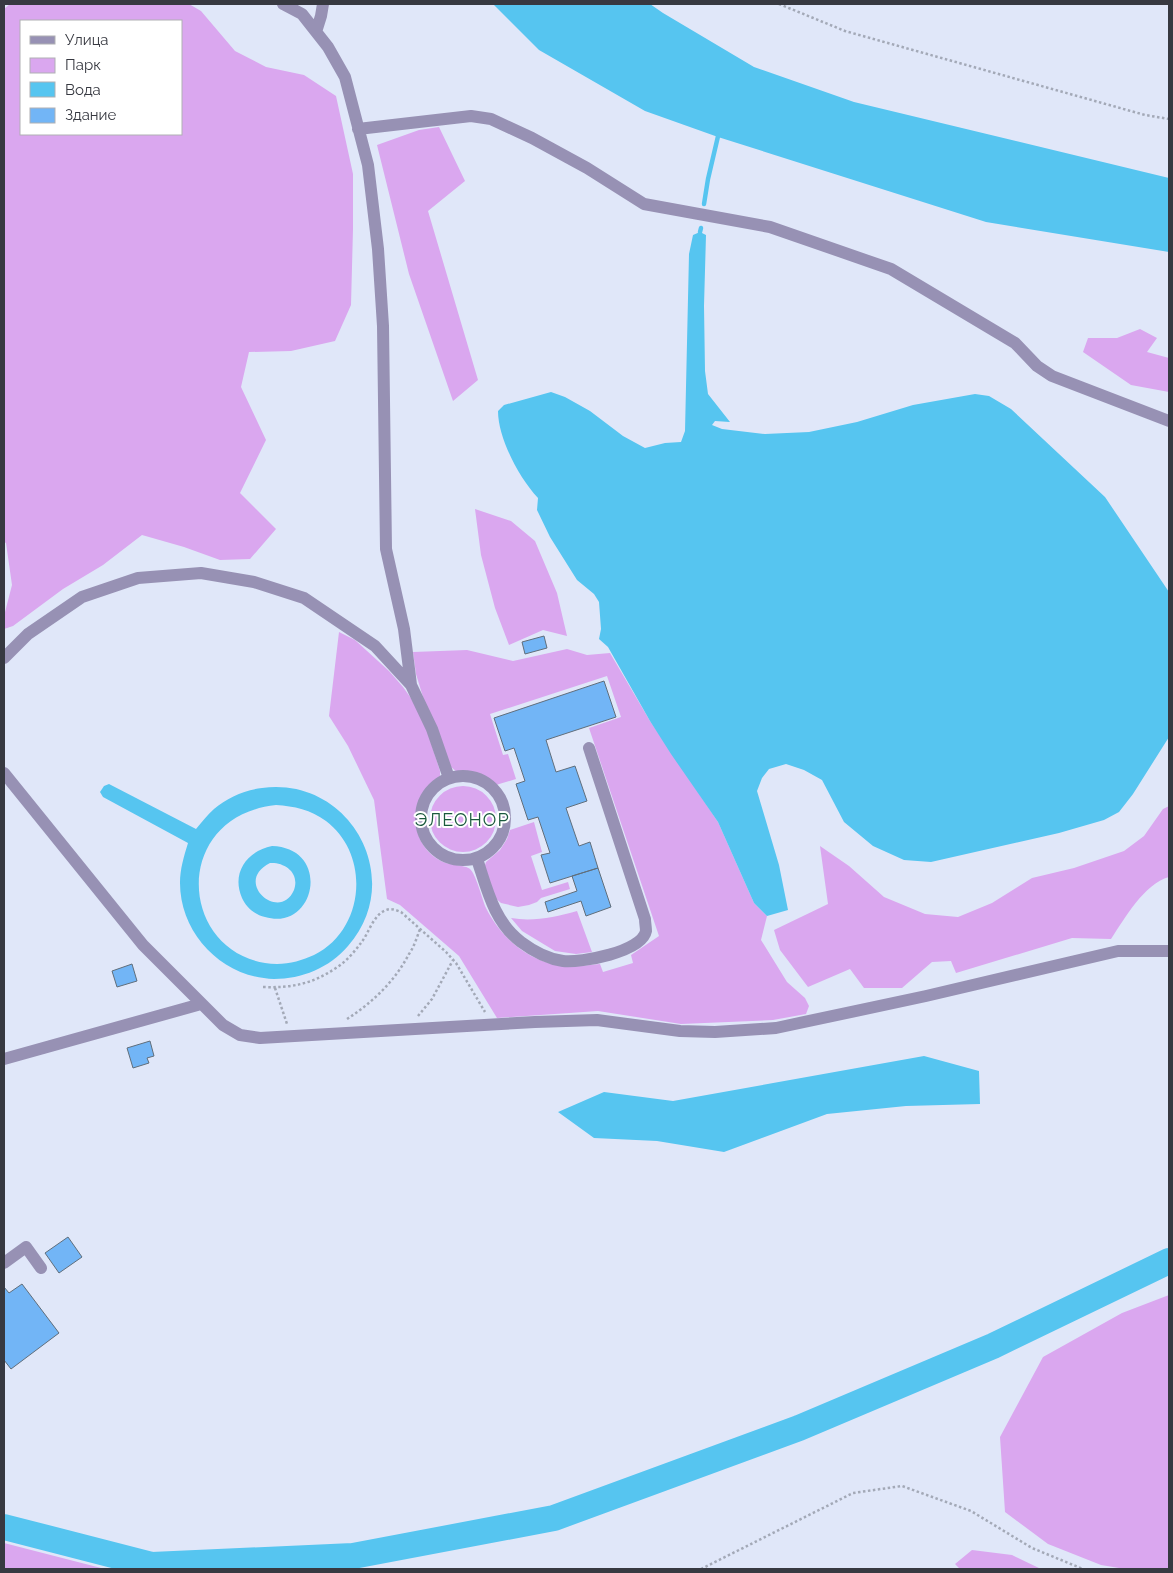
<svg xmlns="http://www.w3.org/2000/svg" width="1173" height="1573" font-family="Raleway,sans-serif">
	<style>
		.green { fill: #daa7ef; fill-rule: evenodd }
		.water { fill: #56c5f0; fill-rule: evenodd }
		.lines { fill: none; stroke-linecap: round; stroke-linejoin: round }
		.stream { stroke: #56c5f0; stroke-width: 4.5 }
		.river { stroke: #56c5f0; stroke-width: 26 }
		.building { fill: #72b5f6; stroke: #606e7b }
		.path { stroke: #a3a9b7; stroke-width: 2.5; stroke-dasharray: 2.5 2.5; stroke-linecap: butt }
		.minor { stroke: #9791b4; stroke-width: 12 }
		.labels { text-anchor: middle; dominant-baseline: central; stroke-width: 4; stroke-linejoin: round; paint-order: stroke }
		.neighbourhood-label { font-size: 18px; letter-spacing: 1px; fill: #1a5a3d; stroke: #fff }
	</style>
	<rect width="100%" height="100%" fill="#e0e7f9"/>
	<path class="green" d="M10,4H189L201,11L235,51L266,67L304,75L336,96L353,174V229L351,305L335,341L291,351L249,352L241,387L266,440L240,493L276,529L250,559L220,560L184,547L142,535L103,565L63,589L13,626L4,629V616L12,585L6,543L4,542V9ZM21,21H181V134H21Z
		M439,127L465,181L428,211L478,380L453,401L409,274L377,145L419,130Z
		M1140,329L1157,338L1147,352L1169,358V392L1131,385L1083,352L1088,338H1117Z
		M475,509L511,521L535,541L557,593L567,636L543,630L509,645L495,608L481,555Z
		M339,632L355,640L389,671L403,687L413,701L426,727L440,771V776C434,783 426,787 422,795C409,818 417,849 441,861C448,865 466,865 470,869C476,874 482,899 486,908C500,936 526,960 558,965C571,968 586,965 600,964L603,972L633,963L631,955L659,936L589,728L621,717L607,676L490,714L503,755L508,754L516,779L496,785C485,774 471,772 457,772L451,767L423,697L416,674L413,652L467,650L513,661L567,649L587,655L610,653L650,721L718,822L754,903L767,916L761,940L787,982L805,998L809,1006L806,1014L773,1020L681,1024L598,1011L497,1018L459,956L400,905L387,899L374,800L348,746L329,716Z
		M430 819a33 33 0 1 1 66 0a33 33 0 1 1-66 0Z
		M1169,806V877C1144,884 1125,918 1111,939L1072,938L956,973L951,961L932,962L902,988H864L850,969L808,987L780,950L774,930L828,904L820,846L849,866L884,897L925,914L958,917L992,903L1032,878L1074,868L1124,851L1144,836L1163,809Z
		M534,822L542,852L531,856L542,890L568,882L570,889L541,898L537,902L529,905L518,907L501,903L494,897L484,868L486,862L500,850L507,839L510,830Z
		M577,911L592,952L576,954L555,951L522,931L511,918C533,922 555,917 577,911Z
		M1169,1295V1569H1125L1101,1565L1048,1544L1005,1512L1000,1437L1043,1357L1122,1313Z
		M4,1543L105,1569H4Z
		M972,1550L1012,1555L1041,1569H960L955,1564Z"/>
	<path class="water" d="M493,4H650L663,13L754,67L854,102L1169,178V252L986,222L718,137L645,111L539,50Z
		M700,232L706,235L704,306L705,371L708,394L730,422L715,421L712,425L722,429L765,434L809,432L857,422L913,405L975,394L989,396L1011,409L1105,497L1169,592V737L1133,794L1119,812L1104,820L1059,833L931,862L904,860L873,846L844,822L822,780L804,770L786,764L769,769L762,778L757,791L779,865L788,910L767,916L754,903L718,822L671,754L650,721L608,647L599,639L601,629L599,602L594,594L577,580L550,537L537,510L538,498C519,478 498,438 498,411L504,405L551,392L565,397L590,411L623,436L645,448L665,443L681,442L685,431L689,254L693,235Z
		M109,784L196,829C202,822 207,815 214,809C227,798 244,790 262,788C350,776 407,879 348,946C329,968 302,979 274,979C223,978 180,934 180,883C180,869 184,856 188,843L103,797L100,792L104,786ZM276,805C294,806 311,810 326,821C371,855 365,930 314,955C303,960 290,964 277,964C179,961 167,817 276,805Z
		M272,846C332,848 316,932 265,917C255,915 246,907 242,898C231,873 247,851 272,846ZM270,863C285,862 300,873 294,890C280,923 232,882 270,863Z
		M924,1056L979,1071L980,1104L906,1106L827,1114L724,1152L657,1141L594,1138L558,1112L604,1092L673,1101Z"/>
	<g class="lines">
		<path class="stream" d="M704,204L708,179L719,132
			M700,232L701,228"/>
		<path class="river" d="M4,1527L152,1565L353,1556L554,1518L799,1428L993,1346L1169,1261"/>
	</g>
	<path class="building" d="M544,636L547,648L525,654L522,642Z
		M604,681L616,717L546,740L556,772L575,766L587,801L566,808L579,846L590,842L598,868L550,883L541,855L550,853L538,817L528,820L516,784L525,781L514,748L505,751L494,718Z
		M598,868L611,907L586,916L581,901L548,912L545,902L577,891L572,876Z
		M132,964L137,981L117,987L112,971Z
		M150,1041L154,1056L147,1058L149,1063L133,1068L127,1048Z
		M68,1237L82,1257L59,1273L45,1253Z
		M22,1284L59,1333L11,1369L4,1360V1287L9,1293Z"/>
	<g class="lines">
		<path class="path" d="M779,4L845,31L1145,115L1169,119
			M263,987C292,988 312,984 336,968C346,962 354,952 361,943C369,933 373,915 386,910C391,908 396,910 401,912L446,952L456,963L485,1012
			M275,988L287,1024
			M418,1016L432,999L453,960
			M347,1019C372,1003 395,981 409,954C414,947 417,937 420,929
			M701,1569L853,1493L902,1486L971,1511L1032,1548L1083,1569"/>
		<path class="minor" d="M283,4L302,14L328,47L345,77L368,165L378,249L383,326L386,549L404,629L411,685L432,729L449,778
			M316,32L321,16L323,4
			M358,129L471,116L491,119L532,138L587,168L644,204L770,227L891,269L1015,343L1037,366L1052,376L1169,421
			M4,658L28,634L82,597L138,578L201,573L254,582L304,598L375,646L411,685
			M4,773L143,945L223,1025L240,1035L260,1038L535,1022L597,1020L680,1031L715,1032L776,1028L926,996L1118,951H1169
			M421 818a42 42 0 1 1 84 0a42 42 0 1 1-84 0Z
			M477,859C487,889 494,922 521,942C533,951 548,959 563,961C581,963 642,952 646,931C646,928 645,922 645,919L589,748
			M4,1059L201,1004
			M4,1263L26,1247L41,1268"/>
	</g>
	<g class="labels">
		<g class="neighbourhood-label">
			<text x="462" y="819">ЭЛЕОНОР</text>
		</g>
	</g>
	<rect width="1173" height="1573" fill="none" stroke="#373941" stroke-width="10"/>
	<rect x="20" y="20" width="162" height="115" fill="#ffffff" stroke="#afb0b3"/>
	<rect x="30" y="36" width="25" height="8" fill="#9791b4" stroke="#afb0b3"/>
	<text x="65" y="45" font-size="15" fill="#373941">Улица</text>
	<rect x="30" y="58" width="25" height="15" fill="#daa7ef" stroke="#afb0b3"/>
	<text x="65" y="70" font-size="15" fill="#373941">Парк</text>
	<rect x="30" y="82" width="25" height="15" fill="#56c5f0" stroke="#afb0b3"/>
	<text x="65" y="95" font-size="15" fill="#373941">Вода</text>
	<rect x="30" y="108" width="25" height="15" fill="#72b5f6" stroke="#afb0b3"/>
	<text x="65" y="120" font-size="15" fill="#373941">Здание</text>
</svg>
